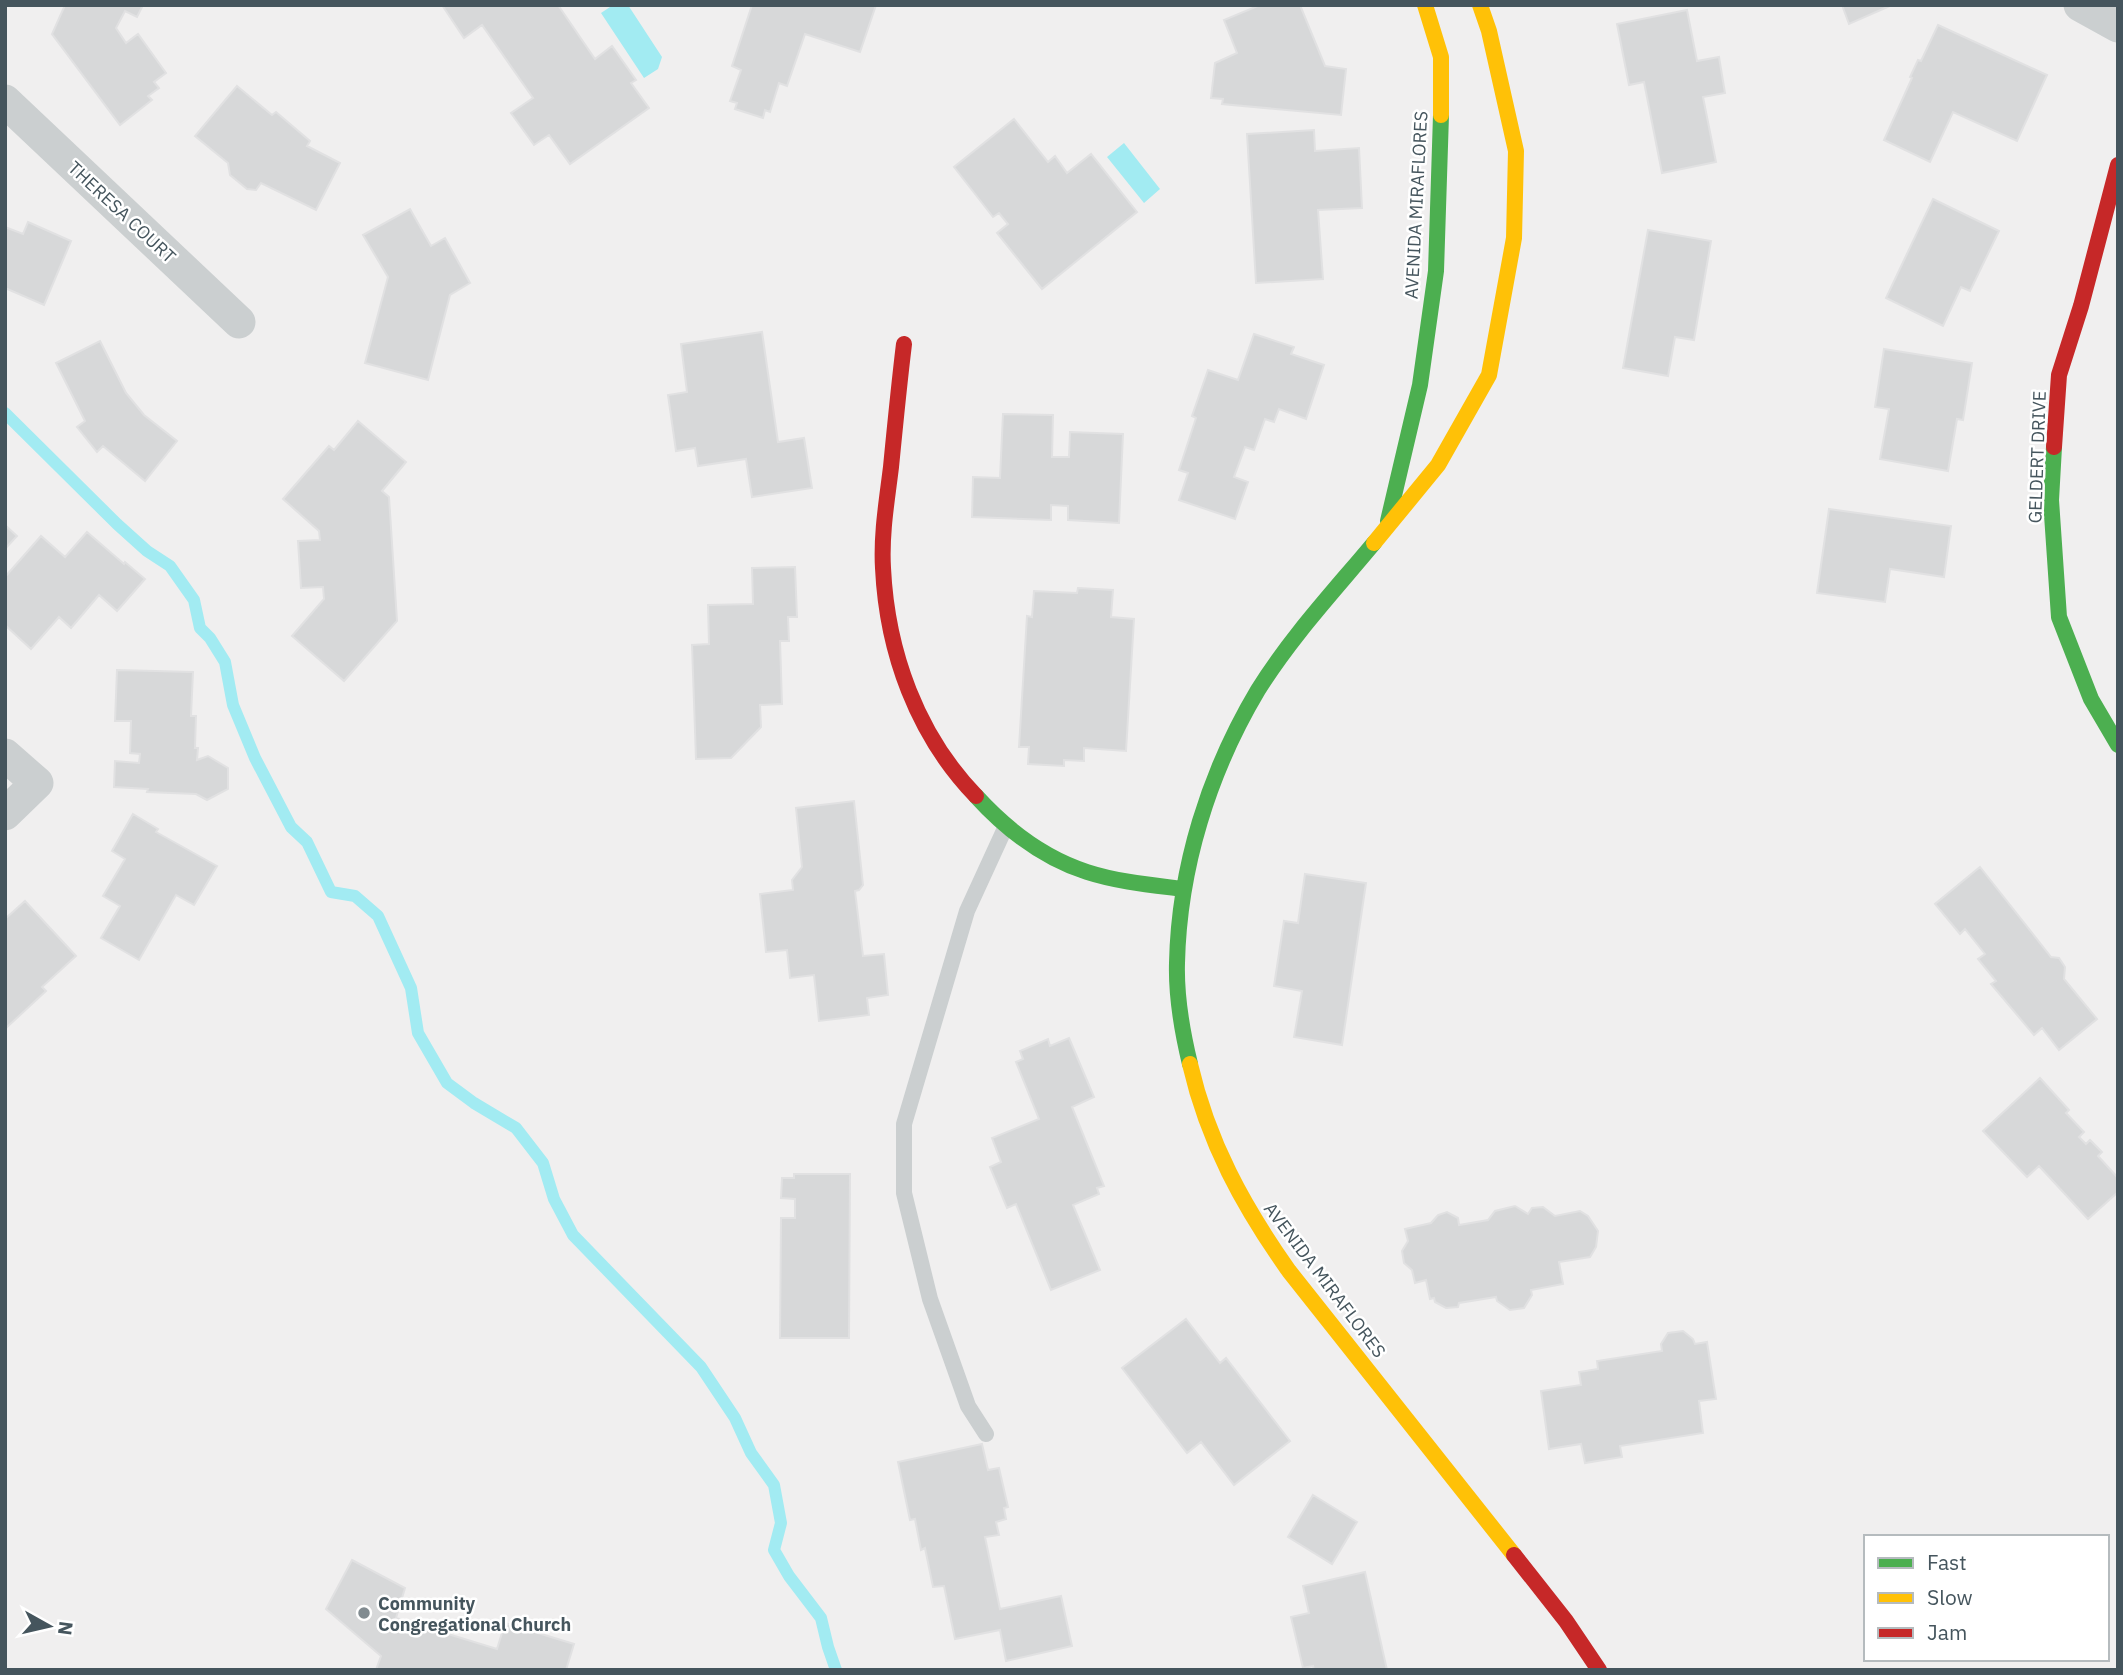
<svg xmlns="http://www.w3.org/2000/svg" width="2123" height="1675" font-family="'IBM Plex Sans',sans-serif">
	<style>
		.water { fill: #a2ebf2 }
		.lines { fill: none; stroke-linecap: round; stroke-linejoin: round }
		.stream { stroke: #a2ebf2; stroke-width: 12 }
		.building { fill: #d7d8d9; stroke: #e1e1e2; stroke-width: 2 }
		.lane { stroke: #cbcfd0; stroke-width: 16 }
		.street { stroke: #cbcfd0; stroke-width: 33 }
		.fast { stroke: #4caf50; stroke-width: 16 }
		.slow { stroke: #ffc107; stroke-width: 16 }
		.jam { stroke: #c62828; stroke-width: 16 }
		.poi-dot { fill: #818b90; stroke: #fff; stroke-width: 2.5 }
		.labels { text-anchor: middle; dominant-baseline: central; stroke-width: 5; stroke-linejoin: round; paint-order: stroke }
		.street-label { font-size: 18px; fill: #45555d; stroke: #fff }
		.poi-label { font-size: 18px; font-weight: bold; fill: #45555d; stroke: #fff; text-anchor: start }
	</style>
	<rect width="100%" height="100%" fill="#f0efef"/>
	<path class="water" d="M613,5H628L662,57L658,69L644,78L601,13Z
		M1124,143L1160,189L1144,203L1107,157Z"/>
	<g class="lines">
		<path class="stream" d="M5,413L117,524L147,551L170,566L194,600L200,628L210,638L225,662L233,705L255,758L291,827L307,842L331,892L355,896L378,916L411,988L418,1033L447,1083L474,1103L516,1128L543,1163L554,1199L573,1235L701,1367L735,1418L751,1453L774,1485L781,1523L774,1550L789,1576L821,1618L828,1647L836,1670"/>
	</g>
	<path class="building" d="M65,5H143L137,17L125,11L116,28L126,43L138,34L166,73L154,82L159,88L148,96L152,100L120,125L52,34Z
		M442,5H558L595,59L612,46L636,80L631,83L649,108L570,164L549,135L534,145L511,113L533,98L482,25L464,38Z
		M752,5H876L860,52L805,34L787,86L779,83L770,112L765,110L763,118L735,109L737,103L730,101L741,70L732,66Z
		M1260,5H1300L1325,66L1346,69L1341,115L1222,104L1223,99L1211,98L1215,63L1237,53L1224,20Z
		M1842,5H1892L1849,24Z
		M1687,10L1697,61L1719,57L1725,93L1703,97L1716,162L1662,173L1644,82L1629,85L1617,24Z
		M1938,25L2047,75L2017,141L1953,112L1930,162L1884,140L1912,78L1910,77L1918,60L1921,61Z
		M237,86L272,115L276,112L310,141L307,146L340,163L316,210L261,183L256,190L247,189L230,175L228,163L195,136Z
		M1014,119L1048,162L1055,156L1067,173L1091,154L1137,212L1042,289L997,233L1008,224L999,213L993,217L954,167Z
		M1314,130L1315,151L1359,148L1362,208L1318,210L1323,279L1256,283L1247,134Z
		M1933,199L1999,231L1970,291L1961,287L1943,326L1886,298Z
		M410,209L431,246L445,238L470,283L450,295L428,380L365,363L388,277L363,235Z
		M28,222L71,241L44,305L5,288V227L23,234Z
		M1648,230L1711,241L1694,340L1675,337L1668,376L1623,368Z
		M762,332L778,442L804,438L812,488L752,497L746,459L698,466L695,448L676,451L668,395L687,392L681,344Z
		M1254,334L1294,347L1291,354L1324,365L1306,419L1279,409L1274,422L1265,419L1254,450L1245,447L1234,477L1248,482L1235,519L1179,500L1188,473L1179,470L1196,418L1192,416L1208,370L1238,380Z
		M100,341L126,393L144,415L177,441L145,481L103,446L97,452L77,427L85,421L56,363Z
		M1884,349L1972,363L1963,420L1957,419L1948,471L1880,459L1889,409L1875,407Z
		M1003,414L1053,415L1052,457H1069L1070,432L1123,434L1119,523L1068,520V506L1051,505V520L972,517L973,477L1000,478Z
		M358,421L406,462L382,491L389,497L397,621L344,681L292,636L324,599L323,587L301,588L298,541L320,540L319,531L283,499L329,446L334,450Z
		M1829,509L1951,526L1944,577L1890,569L1885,602L1817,593Z
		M5,525L17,536L5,549Z
		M87,532L124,564L125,562L145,579L117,611L99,595L71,628L59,617L31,649L5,625V577L41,536L65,557Z
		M795,567L797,617H788L789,641H780L782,704L760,705L761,727L731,758L696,759L692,645L709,644L708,605L753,604L752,568Z
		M1078,588L1113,590L1111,617L1134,619L1126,751L1084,748V761L1064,760V766L1028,764L1029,747H1019L1027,616L1032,617L1034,591L1077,593Z
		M117,670L193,672L191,716H196L195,748H198L197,760L208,756L228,768V789L207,800L196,794L147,792L148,789L114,787L115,761L139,763L140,754L130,753L131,721H115Z
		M854,801L863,885L859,890L855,891L863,956L884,954L888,995L867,998L869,1015L819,1021L814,975L790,978L787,950L766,952L760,894L793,890L792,880L802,867L796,808Z
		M133,814L158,829L156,832L217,866L194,905L176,895L139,960L101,938L120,906L103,896L125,859L112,851Z
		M1980,867L2051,957L2059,958L2065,967L2064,979L2097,1019L2059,1050L2042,1028L2034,1035L1991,984L1996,981L1978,959L1985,954L1965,929L1960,934L1935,904Z
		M1305,874L1366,883L1342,1045L1294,1037L1302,991L1274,986L1284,921L1298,923Z
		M25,901L76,956L42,987L46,991L5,1029V919Z
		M1069,1038L1094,1097L1072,1107L1104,1186L1097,1188L1099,1194L1073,1205L1100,1270L1051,1290L1016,1204L1007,1208L990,1167L1001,1162L992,1138L1039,1119L1016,1062L1023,1059L1020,1051L1048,1039L1050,1046Z
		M2040,1078L2069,1110L2066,1113L2084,1132L2079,1137L2086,1144L2090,1140L2102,1152L2098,1156L2118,1178V1192L2088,1219L2039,1166L2027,1177L1983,1131Z
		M794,1174H850L849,1338H780L781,1218H795V1199L781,1198L782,1178H794Z
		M1515,1206L1528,1214L1532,1208L1543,1207L1555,1216L1580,1211L1588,1216L1598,1231L1596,1247L1590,1257L1559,1262L1563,1284L1531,1290L1532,1295L1524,1308L1510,1310L1497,1301L1496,1297L1459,1303L1458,1307L1446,1308L1435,1302L1434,1298L1430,1299L1426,1280L1415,1283L1412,1270L1404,1263L1402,1251L1408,1241L1405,1229L1431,1223L1438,1215L1447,1212L1458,1218L1459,1225L1488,1220L1495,1211Z
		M1186,1319L1220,1363L1226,1358L1290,1441L1234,1485L1201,1442L1187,1453L1122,1368Z
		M1683,1331L1693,1339L1695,1344L1707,1342L1716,1399L1699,1401L1703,1433L1620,1446L1622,1457L1585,1463L1581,1444L1549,1449L1541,1391L1581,1385L1579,1372L1598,1369L1597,1361L1662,1351L1661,1344L1668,1333Z
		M982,1444L988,1470L999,1468L1008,1507L1004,1508L1006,1519L996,1522L999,1535L985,1537L1000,1609L1061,1596L1072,1646L1006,1661L1000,1630L955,1639L944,1586L933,1587L925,1548L921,1550L915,1519L910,1520L898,1462Z
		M1313,1495L1357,1522L1332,1564L1288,1537Z
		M352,1560L405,1588L396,1618L497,1649L505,1623L574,1644L566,1670H376L381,1656L326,1609Z
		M1365,1572L1387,1670H1314L1313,1666L1303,1668L1291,1617L1309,1613L1303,1586Z"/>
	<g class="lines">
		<path class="lane" d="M986,1434L968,1406L930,1299L904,1193V1124L967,911L1006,826"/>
		<path class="street" d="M2080,5L2118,26
			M5,101L239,322
			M5,755L37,783L5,814"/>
		<path class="fast" d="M2054,447L2051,500L2059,617L2091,699L2118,745
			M1388,521L1420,385L1436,271L1441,115
			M976,796C1006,829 1044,858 1087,872C1118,882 1151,885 1183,889
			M1190,1064C1182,1031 1176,997 1177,963C1179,868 1209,772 1258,690C1291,637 1334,591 1374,543"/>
		<path class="slow" d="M1425,5L1441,57V115
			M1374,543L1438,465L1489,375L1514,238L1516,151L1489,31L1480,5
			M1190,1064C1208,1142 1243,1206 1289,1271L1514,1555"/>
		<path class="jam" d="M904,344C899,385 895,426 891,467C887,500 881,534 883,568C887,652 917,735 976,796
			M2054,447L2059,375L2081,306L2118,165
			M1514,1555L1566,1621L1599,1670"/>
	</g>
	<circle class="poi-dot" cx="364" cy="1613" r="7"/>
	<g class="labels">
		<g class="street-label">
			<text transform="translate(1416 205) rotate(-87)">AVENIDA MIRAFLORES</text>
			<text transform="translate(122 212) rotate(43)">THERESA COURT</text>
			<text transform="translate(2037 457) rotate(-88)">GELDERT DRIVE</text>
			<text transform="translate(1325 1280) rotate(53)">AVENIDA MIRAFLORES</text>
		</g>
		<g class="poi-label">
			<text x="378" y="1603">Community<tspan x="378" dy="21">Congregational Church</tspan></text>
		</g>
	</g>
	<rect width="2123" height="1675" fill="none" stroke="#45555d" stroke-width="14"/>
	<rect x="1864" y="1535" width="245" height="126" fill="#ffffff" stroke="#b5bbbe" stroke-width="2"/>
	<rect x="1878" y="1558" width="35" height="10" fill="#4caf50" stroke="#b5bbbe" stroke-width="2"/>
	<text x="1927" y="1570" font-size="21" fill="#45555d">Fast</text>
	<rect x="1878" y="1593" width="35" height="10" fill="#ffc107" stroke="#b5bbbe" stroke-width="2"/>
	<text x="1927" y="1605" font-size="21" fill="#45555d">Slow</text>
	<rect x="1878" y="1628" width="35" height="10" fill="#c62828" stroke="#b5bbbe" stroke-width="2"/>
	<text x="1927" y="1640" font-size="21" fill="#45555d">Jam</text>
	<g transform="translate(49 1626) rotate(98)" stroke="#ffffff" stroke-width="5" paint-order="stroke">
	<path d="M0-5L12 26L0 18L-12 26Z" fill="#45555d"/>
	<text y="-10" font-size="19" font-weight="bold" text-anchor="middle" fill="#45555d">N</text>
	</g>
</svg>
